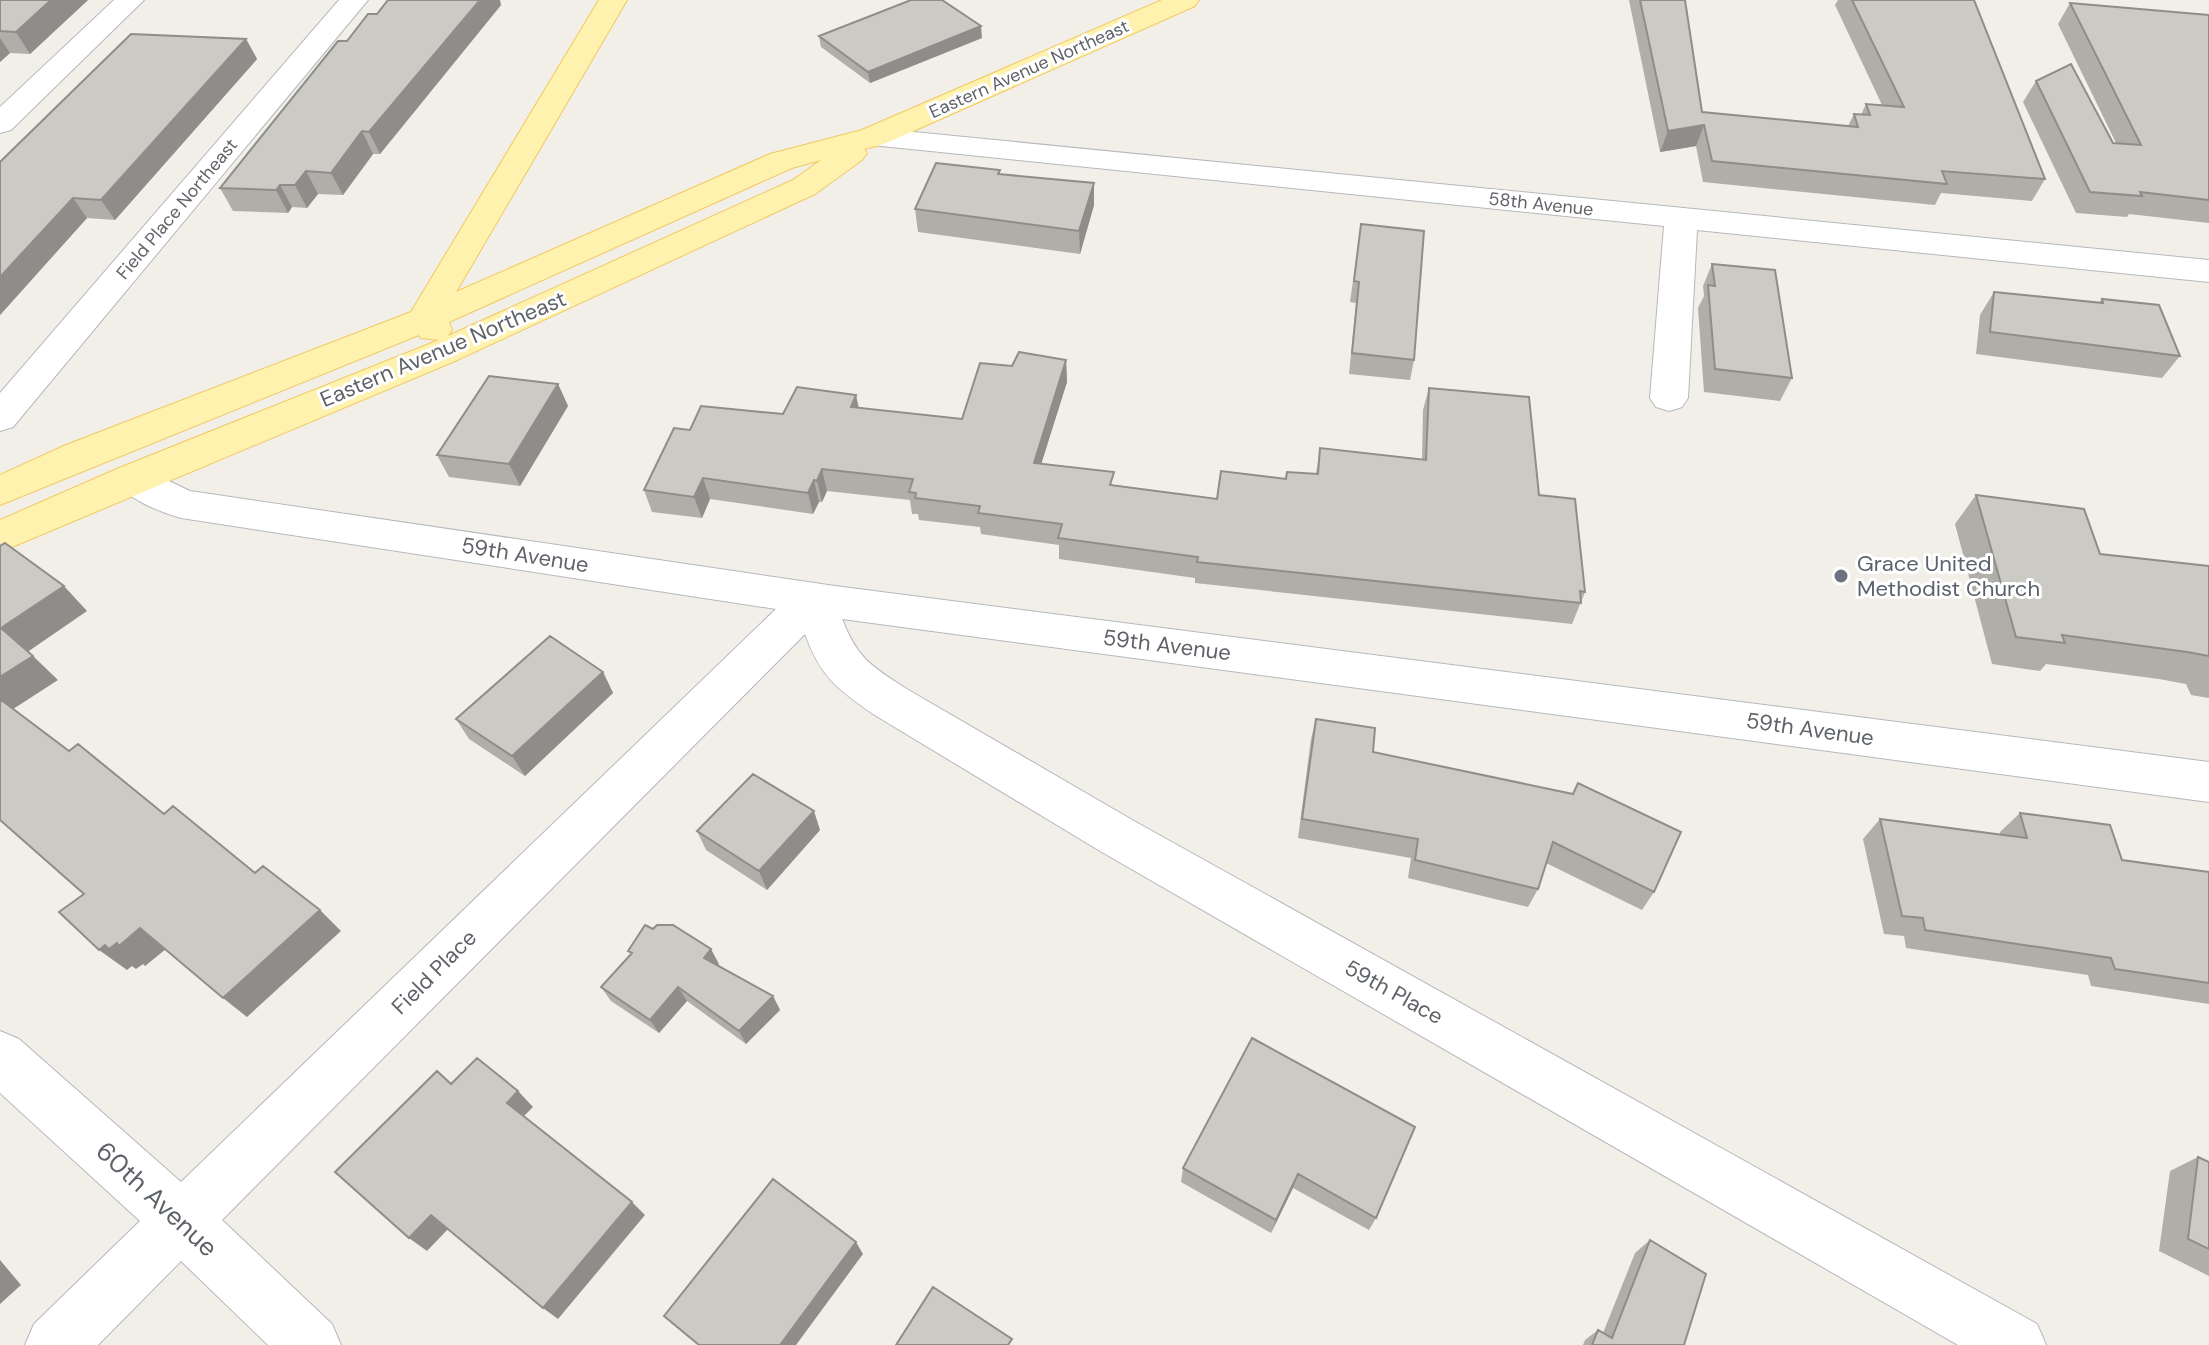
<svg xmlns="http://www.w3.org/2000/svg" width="2209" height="1345" font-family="'DM Sans',sans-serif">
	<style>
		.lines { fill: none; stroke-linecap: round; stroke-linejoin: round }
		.minor-casing { stroke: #b5b8bc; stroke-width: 2 }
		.major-casing { stroke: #f2c960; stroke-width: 2 }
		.minor { fill: #fff; fill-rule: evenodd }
		.major { fill: #fff2af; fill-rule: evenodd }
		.wall { fill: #afaea9 }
		.shaded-wall { fill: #8f8d8a }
		.building { fill: #cccac5; stroke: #8f8d8a; stroke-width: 2 }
		.worship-dot { fill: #6b7280; stroke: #fff; stroke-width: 3 }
		.labels { text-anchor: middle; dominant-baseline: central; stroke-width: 6; stroke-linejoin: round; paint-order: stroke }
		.far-street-label { font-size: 18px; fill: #5f6368; stroke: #fff }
		.street-label { font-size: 22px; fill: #5f6368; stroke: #fff }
		.worship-label { font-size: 22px; fill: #5b616d; stroke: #fff; text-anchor: start }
		.near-street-label { font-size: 26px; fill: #5f6368; stroke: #fff }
	</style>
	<rect width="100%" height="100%" fill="#f1efe8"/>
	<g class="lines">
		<g class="minor-casing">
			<path id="minor" d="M114,0H144L11,130L0,133V107Z
				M339,0H368L13,427L0,431V393Z
				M873,128L2209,260V282L1697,230L1688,398L1682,407L1669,411L1656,407L1650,398L1664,226L862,144L858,137L862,130Z
				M133,464L190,491L835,586L2209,762V802L842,619C858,659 870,665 905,688L1134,821L2037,1324L2046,1345H1958L1100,851L873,714C837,689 820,676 805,634L222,1220L332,1324L341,1345H268L181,1261L98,1345H25L34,1324L140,1221L0,1093V1031L19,1039L181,1182L776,609L181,518C159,512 125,498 113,478L119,468Z"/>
		</g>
		<g class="major-casing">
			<path id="major" d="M599,0H627L456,292L770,154L862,130L1162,0H1199L1195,6L884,144L864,149L867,153L862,160L815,194L455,361L0,552V520L119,468L439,340L421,338L419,335L0,505V475L66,445L411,312ZM821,160L793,180L448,336L452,330L449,322L792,168Z"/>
		</g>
		<use href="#minor" class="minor"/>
		<use href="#major" class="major"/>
	</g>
	<path class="wall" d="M0,0H88L30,54L10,53L0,62Z
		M1629,0H1685L1702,112L1848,126L1854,114L1861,115L1866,104L1882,105L1835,5L1838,0H1974L2045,179L2032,201L1941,193L1935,205L1703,182L1696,146L1660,152Z
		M2070,3L2209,15V223L2129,214L2127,217L2076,213L2023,102L2036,81L2113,143H2116L2058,24Z
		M501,5L380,154H373L343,195L318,194L307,208L292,207L288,213L233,211L220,188L347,41L377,14Z
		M819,36L982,38L870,83L821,47Z
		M246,39L257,59L115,220L87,218L0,315V162Z
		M1000,170V174L1094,183V205L1080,254L918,232L915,209Z
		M1361,224L1414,360L1410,380L1349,374L1356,303L1350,302Z
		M1712,264L1792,378L1780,401L1704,392L1698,308L1704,296L1703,286Z
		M1994,292L2099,302L2102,299L2180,356L2162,378L1976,354L1980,315Z
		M1066,360L1067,382L1041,463L1114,485L1217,499L1285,479L1287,472L1316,474L1320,448L1422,459L1423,410L1429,388L1539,495L1585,592L1572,624L1195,583V578L1059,559V545L981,534L980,527L919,520L918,514H912L910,500L827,491L822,502H819L813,514L710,499L702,518L652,512L644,490L690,430L783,414L856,395L859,408L962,419L1012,366Z
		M558,384L568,406L520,486L449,477L437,455Z
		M1976,495L2100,554L2209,566V698L2191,695L2186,684L2159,679L2046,664L2040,671L1992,664L1955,524Z
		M603,672L613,693L525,776L469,739L456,719Z
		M1316,719L1373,752L1654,892L1642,910L1546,863L1538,889L1528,907L1408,878L1411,858L1298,838L1311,739Z
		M2020,813L2122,860L2209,872V1004L2091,986L2088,975L1906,948L1904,936L1884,934L1863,839L1880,819L2000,834V832Z
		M820,830L767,890L706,850L697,831Z
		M628,951L719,964L717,965L773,996L780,1010L746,1044L687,1001L659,1033L611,1001L601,987L631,954Z
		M1252,1038L1376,1218L1369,1230L1293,1188L1271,1233L1181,1182L1183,1168Z
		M2198,1157L2209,1162V1276L2159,1251L2170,1171Z
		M1650,1240L1684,1345H1583L1585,1340L1598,1330L1603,1333L1635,1253Z"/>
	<path class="shaded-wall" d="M51,0H88L30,54L16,32Z
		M479,0H500L501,5L380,154L369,132Z
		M981,26L982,38L870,83L868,72Z
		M0,38L10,53L0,62Z
		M246,39L257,59L115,220L101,200Z
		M1704,125L1696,146L1660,152L1668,131Z
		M362,131L373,154L343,195L331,173Z
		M306,171L318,194L307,208L295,185Z
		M1094,183V205L1080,254L1079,231Z
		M280,185L292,207L288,213L276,190Z
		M73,198L87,218L0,315V277Z
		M1066,360L1067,382L1035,484L1034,463Z
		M558,384L568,406L520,486L509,464Z
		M856,395L860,417L851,407Z
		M822,469L827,491L822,502L817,481Z
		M703,478L710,499L702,518L694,497Z
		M814,480L819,502L813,514L808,493Z
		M64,586L87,611L26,653L1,628Z
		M33,656L58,680L10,711L0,702V677Z
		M603,672L613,693L525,776L512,756Z
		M814,811L820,830L767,890L759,871Z
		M320,910L341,931L247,1017L223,998Z
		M140,928L166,949L145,966L143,964L136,969L132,966L127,970L99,950L105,945Z
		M711,949L719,964L712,972L704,958Z
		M678,987L687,1001L659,1033L650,1020Z
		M773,996L780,1010L746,1044L739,1031Z
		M518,1091L533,1107L522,1118L507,1103Z
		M1298,1174L1293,1188L1271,1233L1276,1220Z
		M632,1202L645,1215L558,1319L543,1308Z
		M431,1215L449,1228L427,1251L409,1238Z
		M856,1242L863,1254L796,1345H780Z
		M0,1260L21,1285L0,1304Z"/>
	<path class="building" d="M0,0H51L16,32L0,31Z
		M388,0H480L369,132L362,131L331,173L306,171L295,185H280L276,190L220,188L338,41H347L368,14H377Z
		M911,0H942L981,26L868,72L819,36Z
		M1640,0H1685L1702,112L1858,127L1854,114L1870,115L1866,104L1904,107L1852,0H1974L2045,179L1942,171L1947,184L1712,161L1704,125L1668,131Z
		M2070,3L2209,15V200L2140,192L2142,196L2090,192L2036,81L2071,64L2113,143L2141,145Z
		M131,34L246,39L101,200L73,198L0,277V162Z
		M936,163L1000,170L998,174L1094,183L1079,231L915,209Z
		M1361,224L1424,231L1414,360L1352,353L1359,282L1354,281Z
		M1712,264L1775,270L1792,378L1715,369L1708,285L1715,286Z
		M1994,292L2103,303L2102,299L2159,305L2180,356L1990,332Z
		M1019,352L1066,360L1034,463L1114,472L1110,485L1217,499L1221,471L1286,479L1287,472L1318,474L1320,448L1426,460L1429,388L1529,397L1539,495L1575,499L1585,592L1580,591L1581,603L1197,562L1198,557L1058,538L1062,524L978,513L980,506L915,498L916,493L909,492L913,479L822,469L817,481L814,480L808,493L703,478L694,497L644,490L674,428L690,430L701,406L783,414L797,387L856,395L851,407L962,419L980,363L1012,366Z
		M489,376L558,384L509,464L437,455Z
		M1976,495L2084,509L2100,554L2209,566V656L2187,652L2062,635L2065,643L2016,637Z
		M5,543L64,586L1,628L33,656L0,677V546Z
		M550,636L603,672L512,756L456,719Z
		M0,699L69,751L78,744L164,814L173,806L255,873L263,866L320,910L223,998L140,928L119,946L117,943L109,949L105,945L99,950L59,912L84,894L0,820Z
		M1316,719L1375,728L1373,752L1573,794L1578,783L1681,832L1654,892L1553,842L1538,889L1415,860L1418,839L1302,819Z
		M753,774L814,811L759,871L697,831Z
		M2020,813L2110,825L2122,860L2209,872V983L2115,969L2111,958L1925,930L1923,918L1902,916L1880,819L2027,838Z
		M645,925L653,929L657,925H673L711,949L704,958L773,996L739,1031L678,987L650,1020L601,987L632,953L628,951Z
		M1252,1038L1415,1127L1376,1218L1298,1174L1276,1220L1183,1168Z
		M477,1058L518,1091L507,1103L632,1202L543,1308L431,1215L409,1238L335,1172L437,1071L451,1084Z
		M2198,1157L2209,1162V1249L2188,1239Z
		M773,1179L856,1242L780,1345H699L664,1316Z
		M1650,1240L1706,1274L1684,1345H1592L1598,1330L1612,1338Z
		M933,1287L1012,1339L1008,1345H896Z"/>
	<circle class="worship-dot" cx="1841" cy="576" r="8"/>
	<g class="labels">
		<g class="far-street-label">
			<text transform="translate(1029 69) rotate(-24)">Eastern Avenue Northeast</text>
			<text transform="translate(1541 204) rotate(6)">58th Avenue</text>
			<text transform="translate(177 209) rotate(-50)">Field Place Northeast</text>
		</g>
		<g class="street-label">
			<text transform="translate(443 349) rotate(-23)">Eastern Avenue Northeast</text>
			<text transform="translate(525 555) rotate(9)">59th Avenue</text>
			<text transform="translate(1167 645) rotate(7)">59th Avenue</text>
			<text transform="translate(1810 729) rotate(8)">59th Avenue</text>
			<text transform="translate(434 972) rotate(-45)">Field Place</text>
			<text transform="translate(1394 992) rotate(29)">59th Place</text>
		</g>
		<g class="worship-label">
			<text x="1857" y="563">Grace United<tspan x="1857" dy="25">Methodist Church</tspan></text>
		</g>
		<g class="near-street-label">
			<text transform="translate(157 1199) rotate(43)">60th Avenue</text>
		</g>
	</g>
</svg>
